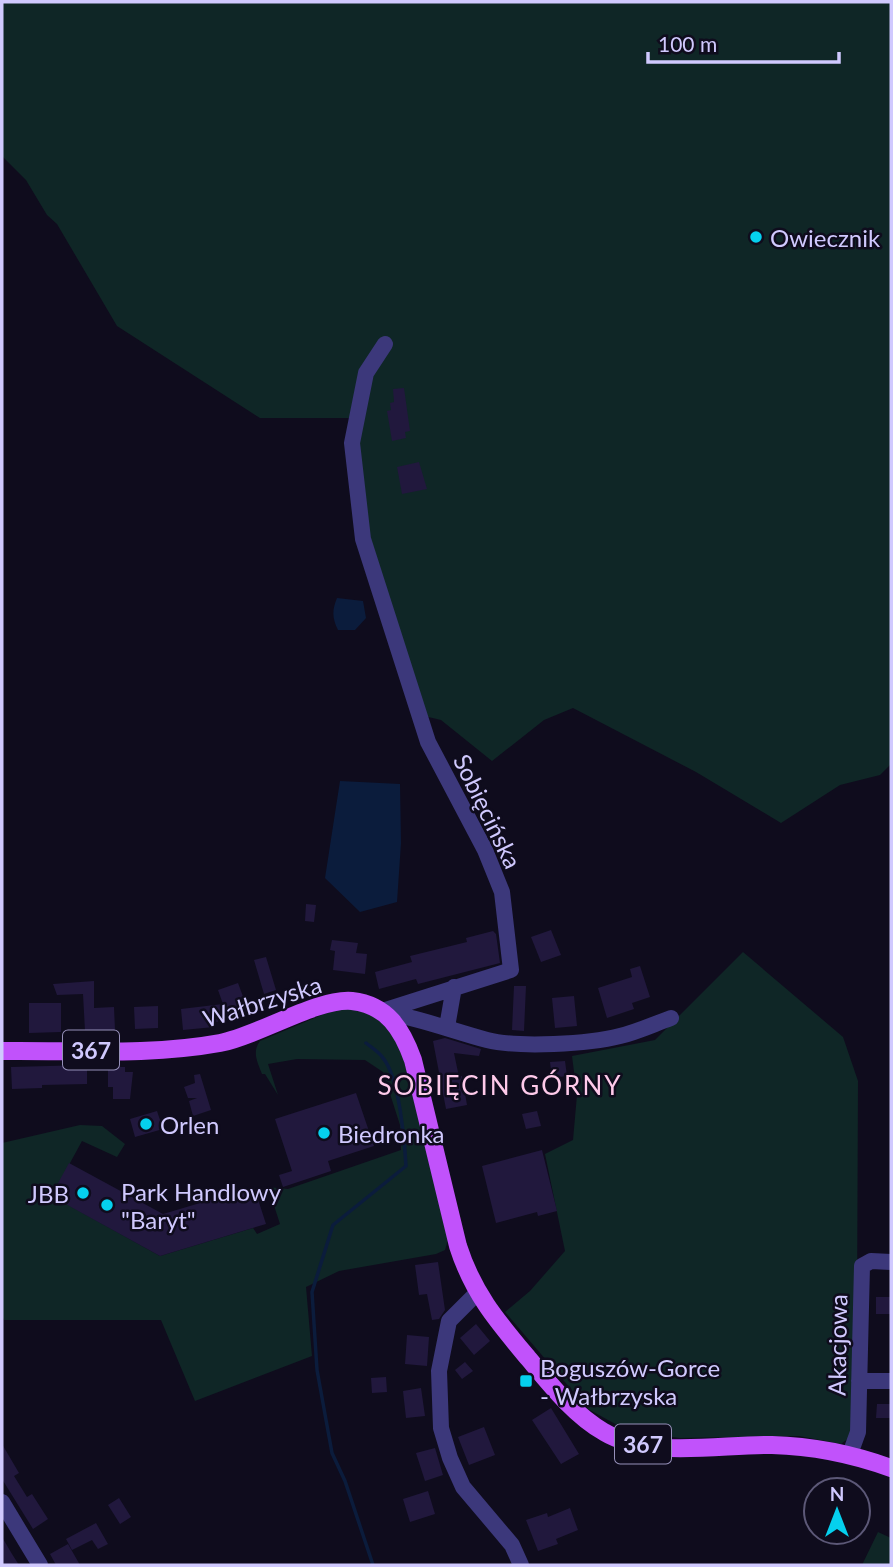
<svg xmlns="http://www.w3.org/2000/svg" width="893" height="1567" font-family="Lato,sans-serif">
	<style>
		.green { fill: #0f2626 }
		.water { fill: #0b1c3c }
		.lines { fill: none; stroke-linecap: round; stroke-linejoin: round }
		.stream { stroke: #0b1c3c; stroke-width: 3.5 }
		.building { fill: #21183d }
		.minor { stroke: #3c387b; stroke-width: 16 }
		.major { stroke: #c152fb; stroke-width: 18 }
		.poi-dot { fill: #05d0ee; stroke: #0f0c1d; stroke-width: 2.5 }
		.labels { text-anchor: middle; dominant-baseline: central; stroke-width: 5; stroke-linejoin: round; paint-order: stroke }
		.shield { fill: #0f0c1d; stroke: #9690ba; stroke-width: 2 }
		.shield-label { font-size: 23px; font-weight: bold; fill: #d0c9fe }
		.poi-label { font-size: 24px; fill: #d0c9fe; stroke: #0f0c1d; text-anchor: start }
		.street-label { font-size: 24px; fill: #d0c9fe; stroke: #0f0c1d }
		.neighbourhood-label { font-size: 26px; letter-spacing: 2px; fill: #fecaea; stroke: #0f0c1d }
	</style>
	<rect width="100%" height="100%" fill="#0f0c1d"/>
	<path class="green" d="M2,2H891V764L880,775L840,785L781,823L696,772L573,708L544,720L492,761L441,720L416,714L371,557L355,418H260L117,326L57,224L47,215L26,180L2,156Z
		M743,952L843,1037L858,1081L857,1314L850,1437L841,1444L799,1436L680,1438L628,1431L588,1409L505,1312L530,1291L565,1251L545,1154L573,1140L577,1095L572,1056L655,1040Z
		M348,1007L363,1010L382,1021L401,1048L448,1240L445,1250L436,1254L339,1271L306,1287L312,1356L195,1401L161,1320H4L2,1316V1143L80,1125L102,1126L125,1144L117,1157L82,1141L52,1196L160,1256L253,1228L257,1234L280,1224L268,1187L288,1189L401,1150L400,1125L383,1072L365,1060L297,1059L268,1064L278,1095L265,1074H262C257,1061 252,1052 260,1041L324,1014Z
		M878,1532L891,1538V1565H862Z"/>
	<path class="water" d="M337,598L363,601L366,618L355,630H338C332,618 332,610 337,598Z
		M340,781L400,784L401,843L397,902L360,912L325,878Z"/>
	<g class="lines">
		<path class="stream" d="M366,1043C372,1048 379,1052 383,1058C399,1077 405,1141 406,1166L333,1225L312,1292L317,1370L332,1453L345,1481L373,1565"/>
	</g>
	<path class="building" d="M404,388L410,431L405,432L406,438L392,441L387,411L391,410L390,403L394,402L393,389Z
		M419,462L427,489L402,494L397,467Z
		M306,904L316,905L314,922L305,921Z
		M551,930L561,955L541,962L531,937Z
		M493,931L496,934L500,963L418,984L416,979L379,989L375,972L412,962L410,956L467,942L466,938Z
		M332,940L358,943L356,953L367,954L365,974L333,970L335,951L330,950Z
		M266,957L276,990L264,994L254,960Z
		M640,966L650,997L632,1003L634,1009L607,1018L598,988L632,977L630,969Z
		M94,981V1008L114,1007L115,1030L85,1031L83,994L57,995L53,984Z
		M238,983L248,1010L214,1023V1027L183,1030L181,1009L223,1004L218,990Z
		M514,986H526L524,1031L512,1030Z
		M574,996L577,1026L555,1028L552,998Z
		M29,1003H61V1032L29,1033Z
		M158,1006V1028L135,1029L134,1007Z
		M445,1038L481,1049L479,1056L454,1053L459,1077L462,1076L467,1105L446,1109L433,1041Z
		M565,1061L567,1076L552,1078L550,1062Z
		M108,1064H120V1067H125V1072H133L130,1099H113V1087H108Z
		M87,1065V1084L42,1085V1088L12,1089L11,1067Z
		M200,1074L211,1110L193,1116L189,1101L197,1098H188L184,1087L195,1083L194,1075Z
		M356,1093L374,1146L328,1161L331,1171L283,1187L279,1175L292,1171L275,1119Z
		M157,1111L163,1129L135,1137L130,1119Z
		M537,1111L541,1126L526,1129L522,1114Z
		M542,1150L557,1211L538,1216L537,1212L496,1223L482,1166Z
		M69,1163L163,1214L254,1187L266,1224L160,1256L51,1196Z
		M438,1262L445,1310L439,1319L432,1320L427,1294L419,1295L415,1265Z
		M876,1297H891V1314H876Z
		M476,1324L490,1341L474,1355L460,1338Z
		M407,1335L429,1337L427,1366L405,1364Z
		M465,1362L473,1371L462,1379L455,1370Z
		M386,1377L387,1392L372,1393L371,1378Z
		M421,1388L425,1416L406,1418L403,1391Z
		M877,1404H891V1418H876Z
		M551,1408L579,1454L561,1464L532,1420Z
		M484,1427L495,1455L469,1465L458,1437Z
		M2,1444L19,1473L14,1476L27,1497L32,1494L48,1519L33,1529L2,1479Z
		M435,1448L443,1475L425,1481L416,1453Z
		M428,1491L435,1514L410,1522L403,1499Z
		M119,1498L131,1517L120,1524L108,1505Z
		M570,1508L578,1530L556,1539L558,1544L538,1551L526,1520L547,1513L548,1517Z
		M96,1523L108,1544L98,1549L92,1540L72,1550L66,1539Z
		M2,1537L12,1554L19,1565H2Z
		M68,1544L80,1565H56L50,1554Z"/>
	<g class="lines">
		<path class="minor" d="M382,1011L511,970L502,892L485,850L428,742L363,539L352,443L366,373L385,344
			M384,1012C420,1018 453,1031 487,1040C519,1048 589,1044 620,1036C637,1032 654,1024 671,1018
			M447,1027L454,987
			M477,1293L449,1321L439,1371L441,1428L450,1458L463,1487L512,1545L521,1565
			M859,1381H891
			M850,1454L858,1432L862,1266L871,1261L891,1262
			M2,1502L40,1565"/>
		<path class="major" d="M2,1051C74,1050 149,1056 220,1043C258,1036 317,998 352,1001C387,1005 402,1029 413,1060L458,1246C473,1293 497,1321 528,1358C550,1384 574,1415 604,1432C649,1459 721,1444 772,1445C814,1446 852,1454 891,1468"/>
	</g>
	<g class="poi-dot">
		<circle cx="756" cy="237" r="7"/>
		<circle cx="146" cy="1124" r="7"/>
		<circle cx="324" cy="1133" r="7"/>
		<circle cx="83" cy="1193" r="7"/>
		<circle cx="107" cy="1205" r="7"/>
		<rect x="519" y="1374" width="14" height="14" rx="3.5"/>
	</g>
	<g class="labels">
		<g class="shield">
			<rect x="63" y="1030.5" width="56" height="39" rx="5"/>
			<rect x="615" y="1424.5" width="56" height="39" rx="5"/>
		</g>
		<g class="shield-label">
			<text x="91" y="1050">367</text>
			<text x="643" y="1444">367</text>
		</g>
		<g class="poi-label">
			<text x="770" y="237">Owiecznik</text>
			<text x="160" y="1124">Orlen</text>
			<text x="338" y="1133">Biedronka</text>
			<text x="121" y="1191">Park Handlowy<tspan x="121" dy="28">"Baryt"</tspan></text>
			<text x="69" y="1193" text-anchor="end">JBB</text>
			<text x="540" y="1367">Boguszów-Gorce<tspan x="540" dy="28">- Wałbrzyska</tspan></text>
		</g>
		<g class="street-label">
			<text transform="translate(488 811) rotate(64)">Sobięcińska</text>
			<text transform="translate(262 1001) rotate(-17)">Wałbrzyska</text>
			<text transform="translate(837 1345) rotate(-89)">Akacjowa</text>
		</g>
		<g class="neighbourhood-label">
			<text x="500" y="1085">SOBIĘCIN GÓRNY</text>
		</g>
	</g>
	<rect width="893" height="1567" fill="none" stroke="#d0c9fe" stroke-width="7"/>
	<g transform="translate(837 1511)"><circle r="33" fill="#0f0c1d" stroke="#5c5877" stroke-width="2"/>
	<path d="M0-5L12 26L0 18L-12 26Z" fill="#05d0ee"/>
	<text y="-10" font-size="19" font-weight="bold" text-anchor="middle" fill="#d0c9fe">N</text>
	</g>
	<path d="M648 52v10h191v-10" fill="none" stroke="#d0c9fe" stroke-width="3.5"/>
	<text x="658" y="52" font-size="21" fill="#d0c9fe" stroke="#0f0c1d" stroke-width="5" paint-order="stroke">100 m</text>
</svg>
